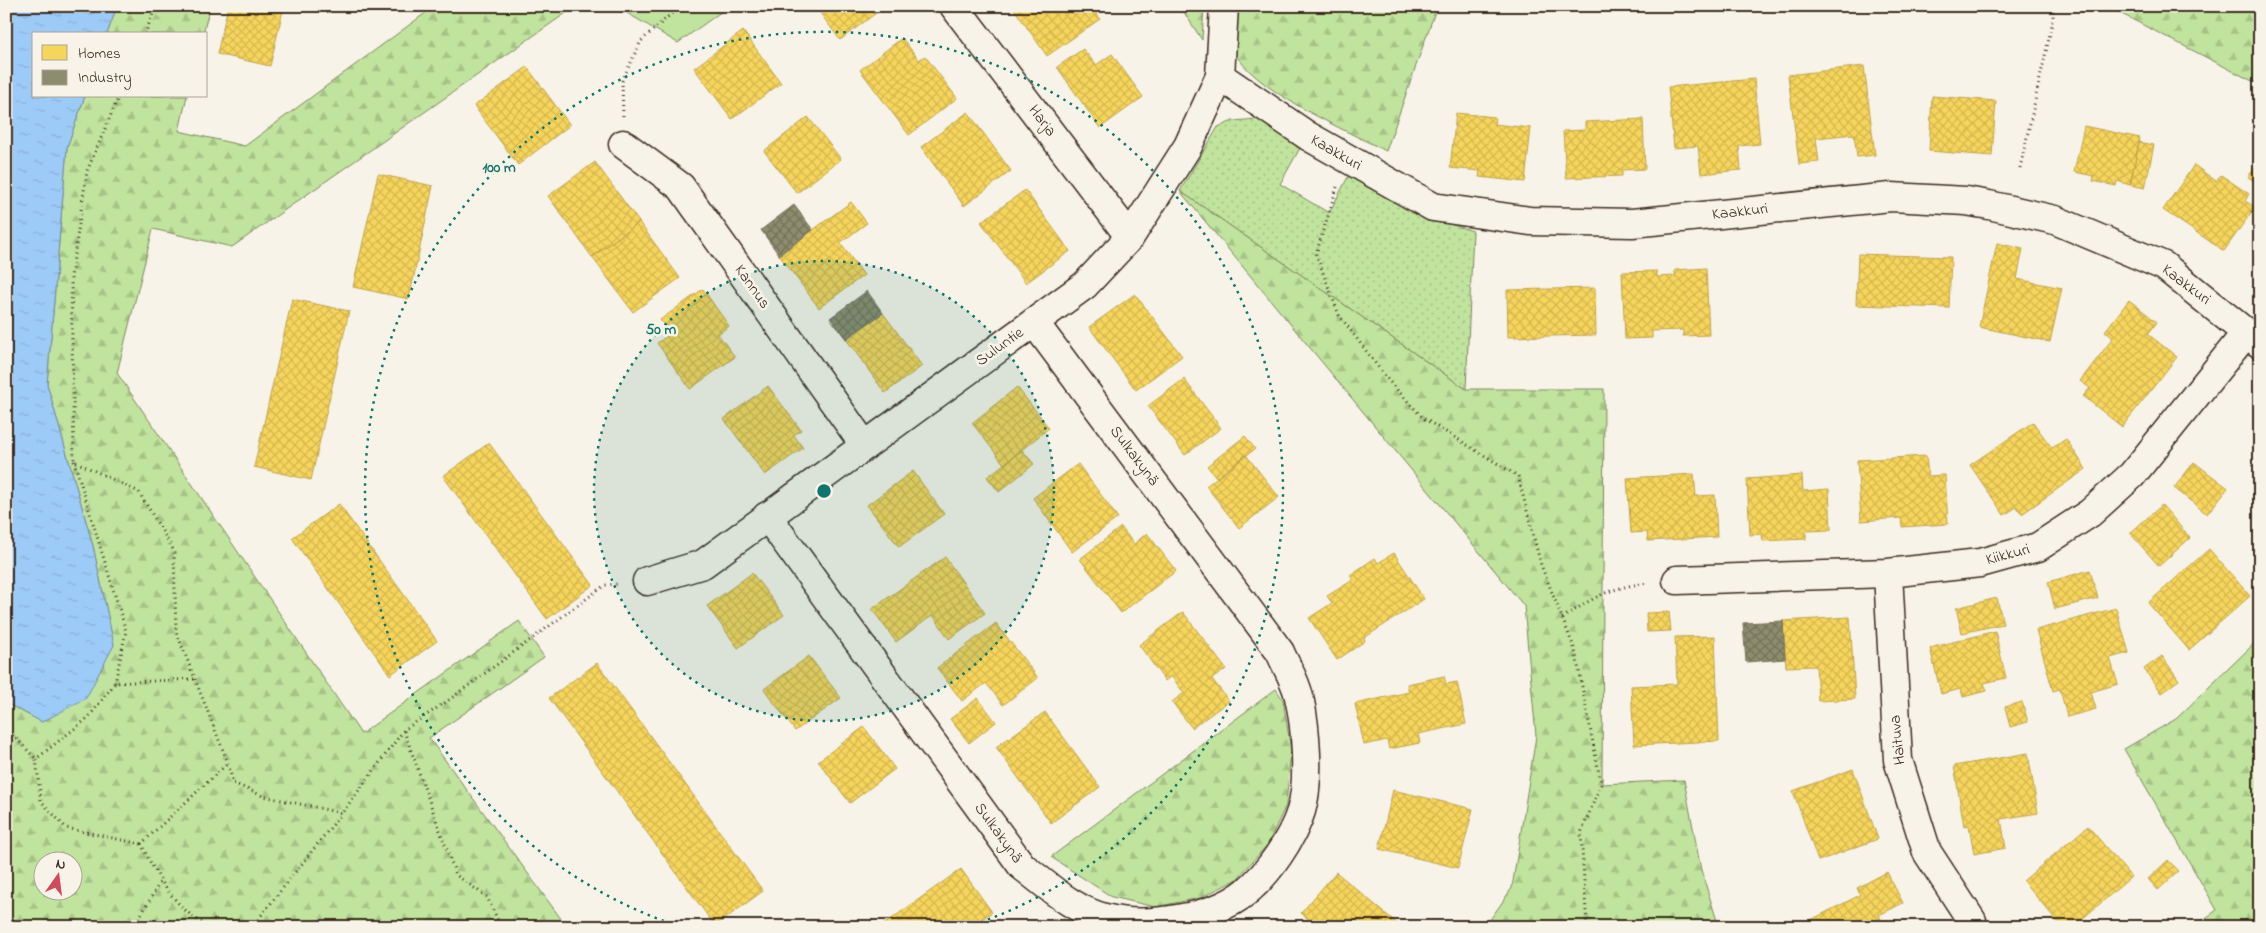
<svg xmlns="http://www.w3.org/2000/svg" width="2266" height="933" font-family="'Indie Flower',sans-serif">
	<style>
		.grass { fill: url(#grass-dots); stroke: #7e865e }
		.forest { fill: url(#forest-firs); stroke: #7e865e; fill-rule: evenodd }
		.park { fill: #c0e39d; stroke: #7e865e }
		.water { fill: url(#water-ripples); stroke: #768ba1 }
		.homes { fill: url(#homes-cross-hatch); stroke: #bea249 }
		.industry { fill: url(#industry-cross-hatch); stroke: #746f56 }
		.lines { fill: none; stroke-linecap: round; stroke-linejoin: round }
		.minor-casing { stroke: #3b2a1e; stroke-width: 31 }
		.path { stroke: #3b2a1e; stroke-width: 3; stroke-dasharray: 1 4; stroke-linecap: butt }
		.minor { stroke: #f7f3e8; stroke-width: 28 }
		.ring { fill: none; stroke: #0f766e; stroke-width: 2.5; stroke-dasharray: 2.5 5 }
		.labels { text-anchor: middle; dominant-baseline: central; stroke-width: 5; stroke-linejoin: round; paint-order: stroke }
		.street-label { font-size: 16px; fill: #3b2a1e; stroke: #f7f3e8 }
		.centre { fill: #0f766e; stroke: #f7f3e8; stroke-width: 2.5 }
		.ring-label { font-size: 15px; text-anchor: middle; font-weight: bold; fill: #0f766e; stroke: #f7f3e8; stroke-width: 5; stroke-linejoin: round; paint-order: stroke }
	</style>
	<defs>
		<pattern id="grass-dots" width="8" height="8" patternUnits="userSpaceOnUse" patternTransform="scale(1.25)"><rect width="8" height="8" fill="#c0e39d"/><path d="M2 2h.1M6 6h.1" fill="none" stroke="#a6c387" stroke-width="1.8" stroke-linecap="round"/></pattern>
		<pattern id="forest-firs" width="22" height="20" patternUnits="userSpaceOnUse" patternTransform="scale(1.25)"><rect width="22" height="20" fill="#c0e39d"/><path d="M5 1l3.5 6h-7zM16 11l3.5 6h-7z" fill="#a6c387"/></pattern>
		<pattern id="water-ripples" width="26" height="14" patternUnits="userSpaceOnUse" patternTransform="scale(1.25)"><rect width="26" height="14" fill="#9dcbf8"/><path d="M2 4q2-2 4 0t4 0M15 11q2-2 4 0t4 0" fill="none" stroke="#88aed4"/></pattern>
		<pattern id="homes-cross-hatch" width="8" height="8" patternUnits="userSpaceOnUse" patternTransform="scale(1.25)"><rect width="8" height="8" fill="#f6d55c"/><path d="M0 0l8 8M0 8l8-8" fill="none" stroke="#d4b750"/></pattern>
		<pattern id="industry-cross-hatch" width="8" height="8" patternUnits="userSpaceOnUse" patternTransform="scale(1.25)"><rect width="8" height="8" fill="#8c8c6e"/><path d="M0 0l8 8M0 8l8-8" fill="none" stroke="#74735a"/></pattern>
	</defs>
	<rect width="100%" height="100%" fill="#f7f3e8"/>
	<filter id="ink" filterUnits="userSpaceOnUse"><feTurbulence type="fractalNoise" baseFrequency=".02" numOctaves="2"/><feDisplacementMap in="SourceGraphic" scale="10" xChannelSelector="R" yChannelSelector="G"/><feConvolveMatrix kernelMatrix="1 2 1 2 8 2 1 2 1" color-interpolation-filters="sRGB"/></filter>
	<g filter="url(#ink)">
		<path class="grass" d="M1258,119L1300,148L1280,184L1329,213L1349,175L1430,218L1473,231L1466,389L1180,191L1218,127L1233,121Z"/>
		<path class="forest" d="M117,6H210L203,34H107Z
			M435,6H576L232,247L153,229L117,373L361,734L519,621L544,657L429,738L567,927H6V703L42,722L114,645L93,546L47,384L67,147L85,96H187L179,131L245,146ZM42,860H72V890H42Z
			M1180,6H1204L1202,40Z
			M1237,6H1437L1386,151C1345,130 1264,95 1238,58C1228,45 1234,21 1237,6Z
			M2041,6H2260V85L2112,9Z
			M1180,191L1466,389H1604L1602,784L1684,780L1701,870L1719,927H1485L1512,888L1536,736L1524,606Z
			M2260,638V927H2193L2217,910L2124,749L2176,719Z
			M1276,689L1283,700L1291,750L1286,805L1268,844L1236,880L1200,898L1155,907L1112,897L1051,857Z"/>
		<path class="park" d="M615,6H729L678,43Z"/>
		<path class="water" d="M6,6H117L107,34H34V96H85L67,147L47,384L93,546L114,645L86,698L42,722L6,703Z"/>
		<path class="homes" d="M228,6H284L270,66L217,54Z
			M815,6H883L884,7L840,40Z
			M1012,6H1091L1100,19L1047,56Z
			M743,31L781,83L732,119L694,68Z
			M902,38L919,60L925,56L957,98L909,135L860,70Z
			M1083,49L1096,65L1112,54L1143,97L1100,128L1057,67Z
			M1864,66L1875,155L1857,157L1854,134L1816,138L1819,162L1799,164L1788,75Z
			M527,67L570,125L518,165L474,106Z
			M1754,79L1760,144L1739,146L1741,170L1701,174L1698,146L1674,148L1668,87Z
			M1932,96L1996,101L1992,156L1929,151Z
			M968,112L1011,171L964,206L921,147Z
			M1456,113L1495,117L1494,124L1531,128L1525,182L1479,177L1480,171L1450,168Z
			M808,117L841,159L797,193L764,151Z
			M1643,119L1645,169L1622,170V176L1566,178L1563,131L1585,130V122Z
			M2084,126L2140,138L2130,185L2117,181L2116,186L2093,181L2094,176L2074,172Z
			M2139,142L2154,145L2145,188L2130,185Z
			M2260,161V185L2248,177Z
			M595,162L639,222L592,257L548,196Z
			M2194,165L2216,181L2221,175L2249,194L2245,201L2255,207L2224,251L2163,210Z
			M378,174L433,186L409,299L353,287Z
			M1025,190L1070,251L1026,283L981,222Z
			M851,202L867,223L840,243L864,275L819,308L779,255Z
			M639,222L680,278L633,312L592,257Z
			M1997,243L2023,249L2017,279L2062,288L2050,342L1979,327Z
			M1858,254L1951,257L1949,308L1856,305Z
			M1706,268L1709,335L1683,336V330L1652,331V338L1625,339L1622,272L1657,271V277L1675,276V270Z
			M1595,288L1596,335L1508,337L1507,290Z
			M703,289L729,326L718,334L735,357L690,389L657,343L670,334L660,320Z
			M1135,294L1182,356L1136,390L1089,327Z
			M292,299L349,311L311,480L254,467Z
			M2129,300L2157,322L2148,334L2177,357L2122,427L2083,396L2090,388L2080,381L2113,338L2105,331Z
			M883,313L922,366L885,393L846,339Z
			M1184,379L1221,428L1185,455L1148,406Z
			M768,386L801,430L794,435L803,448L765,475L724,419Z
			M1017,387L1049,428L1004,464L972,423Z
			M2033,422L2052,448L2066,439L2086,469L2022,514L2017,507L2004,515L1970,465Z
			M1245,436L1255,449L1217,478L1207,466Z
			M489,443L593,585L547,619L443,476Z
			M1022,450L1034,464L999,492L987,477Z
			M1246,455L1279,497L1239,528L1206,486Z
			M1926,456L1928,476L1945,475L1948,524L1902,527L1901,518L1861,521L1857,460Z
			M2194,462L2228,488L2207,514L2174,488Z
			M1078,464L1118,518L1072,552L1033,498Z
			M913,471L944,514L899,547L867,505Z
			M1694,474L1696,496L1715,495L1717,537L1648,541L1647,532L1631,533L1627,478Z
			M1802,475L1803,491L1829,489L1831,530L1806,531V539L1763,541L1762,534L1750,535L1747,479Z
			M339,504L437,641L390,675L292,538Z
			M2162,505L2190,538L2159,566L2130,533Z
			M1121,527L1134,544L1147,533L1176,571L1121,613L1080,559Z
			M2209,549L2250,596L2189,650L2148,603Z
			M1394,553L1424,599L1364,638L1365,641L1337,660L1309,618L1332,603L1327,596L1353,580L1350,575L1375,558L1378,563Z
			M945,557L985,613L949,639L933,615L896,642L872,609Z
			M2090,570L2098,598L2055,609L2048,582Z
			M752,573L784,615L738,648L707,606Z
			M1997,598L2003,624L1962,633L1956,608Z
			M2116,608L2129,653L2110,658L2118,684L2091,692L2096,709L2067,717L2060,689L2053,691L2036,630Z
			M1183,612L1226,669L1212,679L1229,701L1192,728L1172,702L1184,693L1171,676L1165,681L1139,645Z
			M1669,612L1671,631L1647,632L1646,613Z
			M1850,617L1855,699L1818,701L1816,666L1786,667L1783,621Z
			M996,623L1038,678L1003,705L986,683L962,701L937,668Z
			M1995,631L2006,678L1984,683L1987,691L1963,697L1961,689L1941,694L1930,648Z
			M1715,636L1719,741L1634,745L1631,686L1677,684L1675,637Z
			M809,656L841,698L795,731L764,689Z
			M2162,656L2179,680L2161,693L2144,669Z
			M597,663L763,891L715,926L549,698Z
			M1444,676L1446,684L1457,682L1466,724L1418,734L1420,743L1389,749L1387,740L1364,745L1355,704L1409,692L1407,684Z
			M978,698L996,722L969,743L950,719Z
			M2022,702L2028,722L2010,727L2005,707Z
			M1045,712L1100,787L1051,823L996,747Z
			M864,727L895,769L850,803L818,761Z
			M2028,753L2038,813L2001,819L2006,848L1974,854L1969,825L1964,826L1954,766Z
			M1853,769L1878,839L1818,861L1793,791Z
			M1393,790L1473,809L1458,868L1379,849Z
			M2088,826L2131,877L2073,927H2062L2023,881Z
			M2168,860L2179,871L2158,890L2148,879Z
			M961,869L992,912L972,927H885L883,925Z
			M1336,872L1398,924L1396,927H1318L1301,913Z
			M1887,872L1903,903L1879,915L1884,927H1797L1860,895L1857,888Z"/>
		<path class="industry" d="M794,205L813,230L779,255L761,230Z
			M867,291L883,313L846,339L830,318Z
			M1783,621L1785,659L1746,662L1743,623Z"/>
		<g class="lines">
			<g class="minor-casing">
				<path id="minor" d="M954,6L1130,237
					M1220,76L1308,136L1433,207L1530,221L1632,223L1891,197L1966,201L1989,205L2055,220L2164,266L2260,344
					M623,144L681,187L865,446
					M767,516L1022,866C1047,885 1073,910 1105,918C1145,929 1214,918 1246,892C1269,873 1292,839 1301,811C1310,782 1306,727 1299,697C1296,682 1286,666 1280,652L1034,322
					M1888,573L1898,760L1927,852L1972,921
					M1677,580L1888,573L1980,563L2038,547L2090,513L2132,475L2246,333
					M647,581L703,564L1085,285L1130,237L1188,146L1220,76L1224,6"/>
			</g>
			<path class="path" d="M145,34L156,6
				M119,96L87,171L71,277L74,461L139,492L174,551L176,631L228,763
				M623,116L622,81L641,41L680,6
				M2020,168L2053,20V6
				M1337,187L1316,254L1339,315L1388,380L1423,418L1518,476L1541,565L1575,650L1601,784L1581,833L1587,927
				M74,461L126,631L115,683
				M1562,618C1595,597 1607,588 1648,583
				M194,679L115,683L88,718L36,759L41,801L66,828L141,844C158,878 174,908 209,927
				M6,728L36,759
				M404,731L456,875L487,897L501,927
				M6,742L16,738
				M141,844L228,763L233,783L263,796L342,813L404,730L446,702L605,585L619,584
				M134,927L160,882
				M252,927L342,813"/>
			<use href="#minor" class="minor"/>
		</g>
	</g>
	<circle cx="824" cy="491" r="230" fill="#0f766e" fill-opacity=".12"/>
	<g class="ring">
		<circle cx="824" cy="491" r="230"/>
		<path d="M678 926A459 459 0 1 1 970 926"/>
	</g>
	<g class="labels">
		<g class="street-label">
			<text transform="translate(1042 121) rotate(53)">Harja</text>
			<text transform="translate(1336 153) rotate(30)">Kaakkuri</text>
			<text transform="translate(1740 212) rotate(-6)">Kaakkuri</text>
			<text transform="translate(2186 285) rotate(37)">Kaakkuri</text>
			<text transform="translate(752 287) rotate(55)">Kannus</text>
			<text transform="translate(1000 347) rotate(-36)">Suluntie</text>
			<text transform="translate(1134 456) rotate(53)">Sulkakynä</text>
			<text transform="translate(2008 555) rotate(-15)">Kiikkuri</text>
			<text transform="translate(1898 740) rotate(-96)">Haituva</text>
			<text transform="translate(998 833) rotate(54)">Sulkakynä</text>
		</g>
	</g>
	<circle cx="824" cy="491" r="8" class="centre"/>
	<g class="ring-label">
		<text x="499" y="172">100 m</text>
		<text x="661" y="334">50 m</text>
	</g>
	<rect width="2266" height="933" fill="none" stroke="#f7f3e8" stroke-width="25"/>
	<rect x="12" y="12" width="2241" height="908" fill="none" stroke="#3b2a1e" stroke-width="2" filter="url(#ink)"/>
	<rect x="32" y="32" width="175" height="65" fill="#f7f3e8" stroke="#aca397"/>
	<rect x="42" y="45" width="25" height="15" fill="#f6d55c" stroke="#aca397"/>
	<text x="78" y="58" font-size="15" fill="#3b2a1e">Homes</text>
	<rect x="42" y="70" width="25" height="15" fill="#8c8c6e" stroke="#aca397"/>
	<text x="78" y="82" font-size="15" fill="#3b2a1e">Industry</text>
	<g transform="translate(58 876) rotate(14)"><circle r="24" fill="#f7f3e8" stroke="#aca397"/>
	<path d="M0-4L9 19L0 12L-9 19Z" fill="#d1495b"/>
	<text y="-8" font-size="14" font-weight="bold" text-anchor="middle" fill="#3b2a1e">N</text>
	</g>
</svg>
